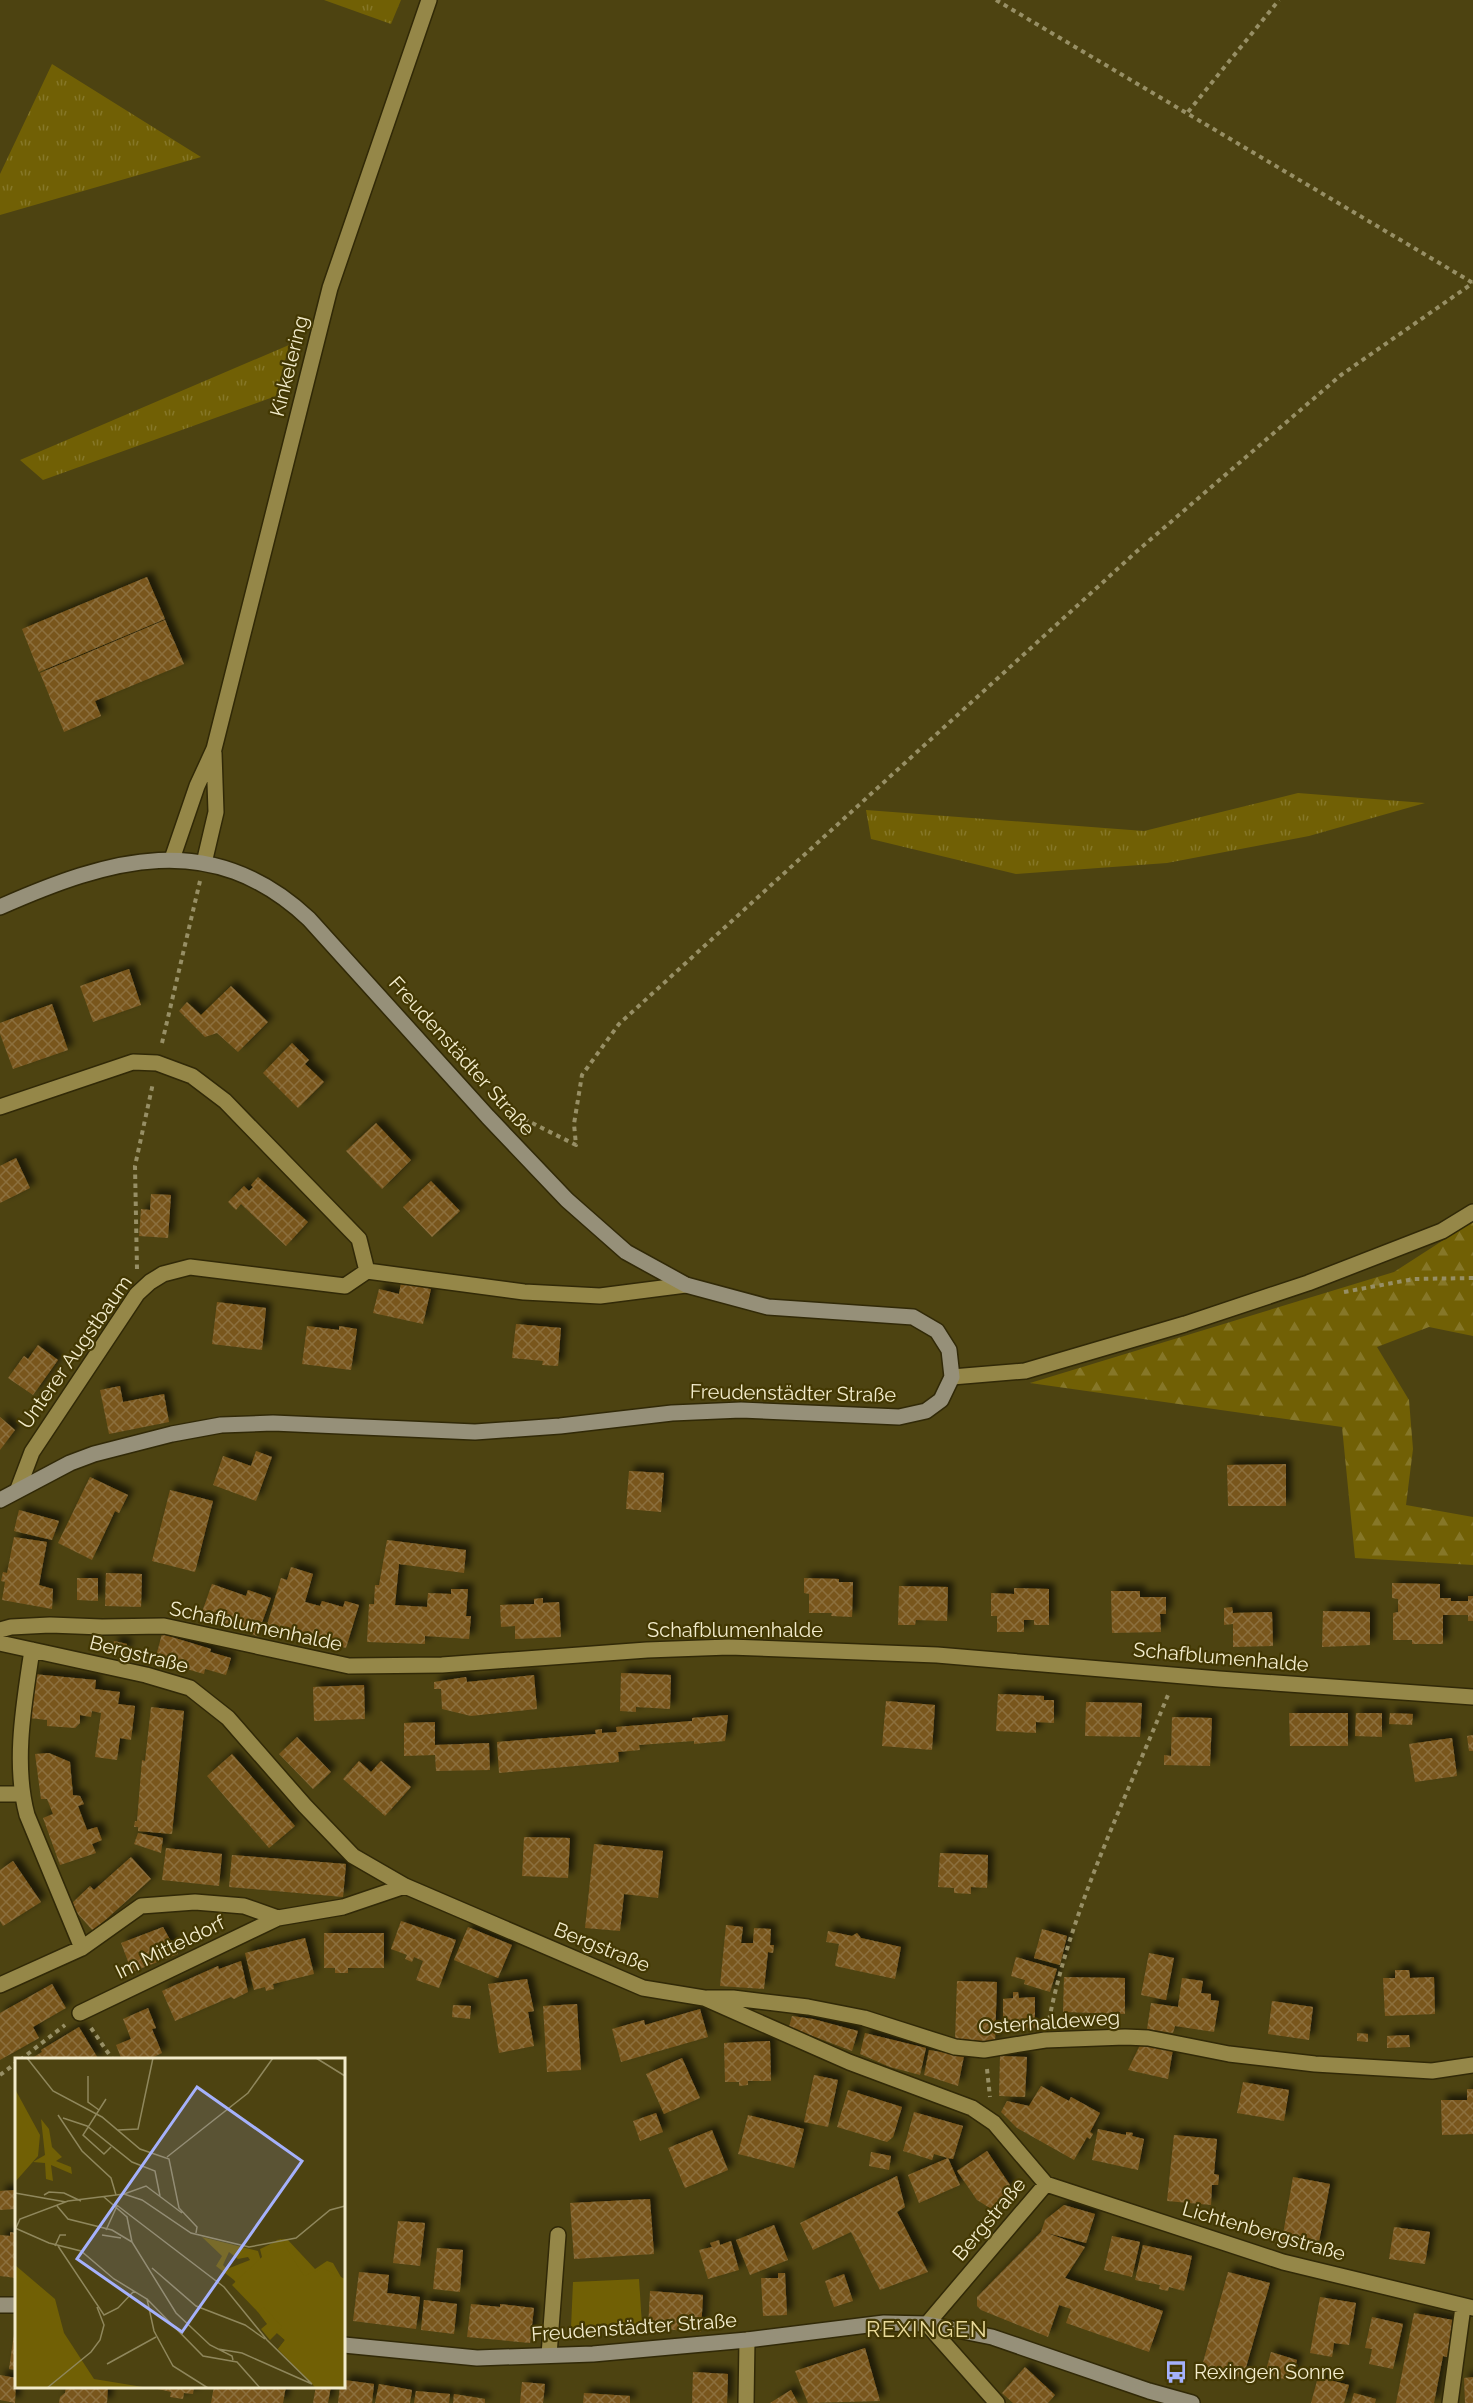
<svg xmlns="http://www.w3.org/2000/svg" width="1473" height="2403" font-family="Raleway,sans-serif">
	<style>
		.grass { fill: url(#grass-tufts) }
		.forest { fill: url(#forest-firs) }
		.park { fill: #716005 }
		.building { fill: url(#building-cross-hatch); filter: url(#shadow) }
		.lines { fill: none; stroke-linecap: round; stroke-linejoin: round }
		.lane-casing { stroke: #312907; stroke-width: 18 }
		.street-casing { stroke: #312907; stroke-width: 18 }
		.secondary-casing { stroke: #312907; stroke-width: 18 }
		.path { stroke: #978f65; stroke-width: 4; stroke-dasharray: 4.5 4.5; stroke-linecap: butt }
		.lane { stroke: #958748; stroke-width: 15 }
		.street { stroke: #958748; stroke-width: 15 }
		.secondary { stroke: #969079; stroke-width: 15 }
		.labels { text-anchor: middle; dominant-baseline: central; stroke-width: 4.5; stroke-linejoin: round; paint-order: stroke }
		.street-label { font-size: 20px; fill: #f3eccc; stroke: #433803 }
		.poi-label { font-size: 20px; fill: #f3eccc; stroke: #433803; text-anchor: start }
		.quarter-label { font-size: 22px; letter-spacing: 1.5px; fill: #e9da99; stroke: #433803 }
		.inset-road { fill: none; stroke: #8f875c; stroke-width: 1.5 }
		.view { fill: #a5b1fc; fill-opacity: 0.15; stroke: #a5b1fc; stroke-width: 3 }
		.inset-edge { fill: none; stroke: #f3eccc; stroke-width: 3 }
	</style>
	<defs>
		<pattern id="grass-tufts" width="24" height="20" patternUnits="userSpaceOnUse" patternTransform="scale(1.5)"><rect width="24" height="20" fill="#716005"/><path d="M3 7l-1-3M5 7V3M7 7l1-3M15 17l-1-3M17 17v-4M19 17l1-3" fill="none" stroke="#867728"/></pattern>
		<pattern id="forest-firs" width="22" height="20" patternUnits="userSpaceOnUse" patternTransform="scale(1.5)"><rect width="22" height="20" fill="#716005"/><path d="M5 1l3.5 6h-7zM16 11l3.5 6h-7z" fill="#867728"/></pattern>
		<pattern id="building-cross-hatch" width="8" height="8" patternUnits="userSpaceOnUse" patternTransform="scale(1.5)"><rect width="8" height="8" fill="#79571e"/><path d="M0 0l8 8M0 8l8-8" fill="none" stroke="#8c6f3e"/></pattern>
		<filter id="shadow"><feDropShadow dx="5.5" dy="-5.5" stdDeviation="3" flood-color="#0009"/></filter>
	</defs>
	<rect width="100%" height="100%" fill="#4d4311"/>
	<path class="grass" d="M324,0H401L391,24Z
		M52,64L201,157L0,215V174Z
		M289,345L276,396L43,480L20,460Z
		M1298,793L1425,803L1309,836L1167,863L1016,874L871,839L866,810L1144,831Z"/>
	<path class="forest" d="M1473,1221V1336L1429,1327L1377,1347L1409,1400L1413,1449L1406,1505L1473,1517V1565L1355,1558L1342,1427L1030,1383L1394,1272Z"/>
	<path class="park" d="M639,2279L642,2325L571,2328L573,2282Z"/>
	<path class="building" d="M147,577L165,619L39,672L22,629Z
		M165,620L184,664L95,701L101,716L64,732L40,673Z
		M129,969L141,1005L93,1022L80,986Z
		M231,986L268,1022L238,1052L217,1033L205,1037L179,1011L187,1002L201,1015Z
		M52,1004L68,1050L13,1069L0,1034V1023Z
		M292,1043L309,1060L305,1064L324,1082L298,1108L263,1073Z
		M376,1123L411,1160L382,1189L346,1151Z
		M16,1158L30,1188L0,1203V1166Z
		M258,1177L308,1222L286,1246L241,1204L236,1210L228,1202L244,1186L249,1191L253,1187L251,1185Z
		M431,1181L460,1211L432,1237L403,1207Z
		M151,1194L171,1195L168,1238L139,1236L141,1209L150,1210Z
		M401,1283L431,1289L423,1324L373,1313L379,1289L399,1294Z
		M217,1302L266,1308L262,1350L212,1344Z
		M516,1324L561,1328L558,1366L542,1365L543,1361L512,1358Z
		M307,1326L339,1330V1326L357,1329L351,1370L302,1364Z
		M38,1345L58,1360L33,1395L8,1378L24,1356L28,1359Z
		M120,1386L123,1402L164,1394L169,1422L109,1434L100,1390Z
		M0,1417L15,1430L0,1450Z
		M256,1451L272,1457L256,1501L213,1485L223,1456L251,1466Z
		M1286,1464V1506H1228L1227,1465Z
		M629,1471L664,1473L661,1512L626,1509Z
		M90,1477L128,1495L119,1513L115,1511L92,1560L58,1543Z
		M170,1490L213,1501L195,1572L152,1561Z
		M19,1510L59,1521L52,1540L14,1531Z
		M14,1537L47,1542L39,1585L53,1589L52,1609L2,1600L5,1582L1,1581L3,1572L7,1573Z
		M387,1540L466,1550L464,1573L399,1564L395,1605L427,1607L428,1593L451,1594V1589H468L466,1616H471L469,1639L425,1636V1644L367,1642L369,1604H374L375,1585H379Z
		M291,1567L313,1574L305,1602L320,1606L322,1601L343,1607L345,1601L359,1605L346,1648L267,1625L281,1578L287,1580Z
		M106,1573L142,1574L141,1607L105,1606Z
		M77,1578H98V1601L77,1600Z
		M804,1578L839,1579V1582H853L852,1617L831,1616L832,1613H809V1594L804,1593Z
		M1392,1583L1440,1584V1598H1451V1601H1468V1596H1473V1621H1468V1615H1443V1644H1412V1640H1393V1613L1398,1612V1599L1392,1598Z
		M212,1584L246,1596L248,1590L271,1598L257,1636L201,1615Z
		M899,1586L948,1587L947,1621L916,1620L915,1625H898Z
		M1014,1588L1049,1589V1625H1034V1620H1024V1632H997V1616H991V1593L1014,1594Z
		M1111,1591H1140V1597H1166V1614H1160L1161,1632L1112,1633Z
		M543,1598V1603L559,1602L561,1637L515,1639V1626L501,1627L500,1605L534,1604V1599Z
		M1232,1607L1233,1613L1272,1612L1273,1646L1233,1647V1624L1224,1625V1608Z
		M1323,1611L1370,1612V1645L1322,1647Z
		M162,1634L211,1649L210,1652L231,1658L226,1675L205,1669L204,1674L155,1660Z
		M114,1641L127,1644L125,1654L112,1651Z
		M621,1673L671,1675L670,1709L636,1707V1712L620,1711Z
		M33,1674L96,1680L95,1689L120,1692L118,1704L135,1706L131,1740L120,1738L117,1760L95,1757L101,1713L92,1711L91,1717L80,1715V1723L75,1728L47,1726V1720L29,1718Z
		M534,1675L537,1709L471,1716L442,1709L441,1689H434V1682L466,1677L467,1682Z
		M364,1685L365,1719L314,1721L313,1687Z
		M998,1694L1044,1696V1700H1054V1723L1036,1722V1733L996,1731Z
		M886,1701L935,1705L932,1750L882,1746Z
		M1086,1702L1142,1703L1140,1737L1085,1736Z
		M151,1707L184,1711L172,1834L138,1831V1827H134L135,1821H137L142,1760L145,1761Z
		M1289,1713H1348V1746H1290Z
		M1356,1713H1382V1737L1355,1736Z
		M1390,1713L1413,1714L1412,1725L1389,1724Z
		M728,1715L725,1741L694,1744V1741L639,1745L640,1750L618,1752L619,1762L499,1773L497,1742L596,1734L595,1730L602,1729V1733L617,1732L616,1727L692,1721V1718Z
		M1172,1717L1212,1718L1210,1766L1164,1765V1755L1171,1756Z
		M435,1722V1745L489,1743L490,1770L436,1771L435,1755L404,1756V1723Z
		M1473,1735V1751H1469L1467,1736Z
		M297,1737L331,1772L313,1789L279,1754Z
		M1452,1738L1457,1776L1415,1782L1409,1744Z
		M49,1753L70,1762L73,1795L80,1796L84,1804L78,1806L87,1830L97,1827L102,1840L92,1844L96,1853L60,1865L43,1818L53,1814L47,1799H41L35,1754Z
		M232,1754L295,1826L269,1848L207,1776Z
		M359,1761L371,1772L381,1761L411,1787L385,1816L343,1779Z
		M138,1833L163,1838L161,1853L134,1844Z
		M524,1837L570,1838L568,1878L522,1876Z
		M594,1844L663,1851L658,1898L624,1894L620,1931L585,1928Z
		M166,1848L222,1854L219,1886L162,1880Z
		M940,1853L988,1855L987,1888L971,1887V1894L954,1893V1888L938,1887Z
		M232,1855L346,1864L343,1897L229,1887Z
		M131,1857L151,1879L93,1931L70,1905L90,1886L94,1890Z
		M13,1861L41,1902L3,1926L0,1921V1870Z
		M401,1921L456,1940L439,1988L416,1980L423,1961L414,1957L412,1962L405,1959L407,1955L391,1949Z
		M726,1925L743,1927L741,1943H753L754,1928L771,1929L770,1945H774L773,1953L768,1952L764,1989L720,1986Z
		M163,1927L178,1954L132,1972L121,1943Z
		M468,1927L512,1945L498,1978L454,1960Z
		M1042,1929L1067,1936L1060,1965L1034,1958Z
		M828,1931L852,1936L857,1933L861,1938L901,1947L895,1979L835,1966L839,1944L826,1942Z
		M324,1933H384V1968H348V1973H335V1968H324Z
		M305,1938L314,1974L273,1984L274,1989L266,1991L265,1987L254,1990L245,1953Z
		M1149,1953L1174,1958L1166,2000L1141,1995Z
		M1016,1957L1057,1969L1050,1992L1024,1984L1025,1980L1011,1976Z
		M241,1961L248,1992L234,1999L231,1997L175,2021L162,1991L218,1966L219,1969Z
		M1395,1970H1409L1410,1978L1434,1977L1435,2014L1385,2016L1383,1978H1395Z
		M1064,1977L1125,1978V2014L1063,2012Z
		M1182,1978L1203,1981L1201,1993L1211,1994V2000L1219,2001L1214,2032L1175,2026L1173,2033L1147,2029L1151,2003L1178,2007Z
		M527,1979L534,2011L528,2012L534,2046L499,2053L488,1984Z
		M957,1981L997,1982L995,2042L955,2041Z
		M52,1984L66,2008L33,2027L39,2038L0,2060V2013Z
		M1013,1992H1018L1019,1998L1035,1997V2028L1003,2029V1999L1013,1998Z
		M1272,2001L1313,2007L1309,2040L1268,2034Z
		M577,2004L581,2070L547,2072L543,2006Z
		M453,2005L471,2006L470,2019L452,2017Z
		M148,2008L156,2028L152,2029L162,2053L147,2060H122L116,2045L131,2039L123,2019Z
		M700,2009L708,2037L621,2062L612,2029L644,2020L645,2025Z
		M792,2016L813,2019L858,2031L852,2051L789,2027Z
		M79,2027L99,2060H29L42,2052L41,2050Z
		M865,2033L926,2048L920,2075L890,2067L860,2054Z
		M1357,2033L1368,2034V2042L1357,2041Z
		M1409,2035L1410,2047L1387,2048V2036Z
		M770,2041L771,2081H748V2085L739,2086V2082H725L724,2043Z
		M1141,2043L1173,2049L1168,2079L1128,2070Z
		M929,2050L964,2056L958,2086L924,2075Z
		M1000,2056L1027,2057L1025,2097L999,2096Z
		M682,2058L700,2098L664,2114L646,2074Z
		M814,2075L838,2080L828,2127L804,2122Z
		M1243,2082L1289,2090L1284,2121L1237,2113Z
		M1041,2086L1069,2101L1071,2097L1100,2113L1090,2132L1093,2134L1090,2139L1087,2137L1074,2160L1017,2128L1001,2112L1007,2101L1029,2106Z
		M1467,2089H1473V2134L1442,2135L1441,2100H1467Z
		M848,2090L902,2107L893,2137L887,2142L837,2127Z
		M914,2112L963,2126L953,2159L948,2158L960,2185L919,2203L908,2175L948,2158L934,2154L932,2160L903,2151Z
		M656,2113L663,2132L640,2141L633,2121Z
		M748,2115L804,2129L794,2168L738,2154Z
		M1098,2129L1126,2135V2132L1133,2133L1132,2136L1144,2139L1138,2170L1092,2160Z
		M712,2130L728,2170L685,2188L668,2148Z
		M1174,2135L1217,2139L1214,2174L1219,2175L1218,2185H1212L1211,2205L1167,2201Z
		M987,2151L1010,2185L993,2210L977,2200L957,2171Z
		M871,2152L891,2156L889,2170L869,2166Z
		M897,2176L905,2207L897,2212L928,2272L880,2290L851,2232L813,2250L800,2223Z
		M1293,2177L1330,2184L1318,2247L1282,2240Z
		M16,2190V2209L0,2210V2191Z
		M650,2199L654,2254L574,2259L570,2203Z
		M1064,2205L1095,2214L1086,2243L1047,2233L1085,2247L1065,2278L1163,2311L1149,2352L1066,2323L1071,2309L1059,2305L1048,2337L981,2310L977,2306V2297L1041,2232L1045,2220Z
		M398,2221L425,2223L420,2266L393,2263Z
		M774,2225L788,2260L750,2275L736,2240Z
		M1394,2227L1430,2232L1425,2264L1389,2259Z
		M10,2232L16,2233V2278L0,2276V2235L10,2236Z
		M1112,2236L1140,2242L1132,2277L1104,2270Z
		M719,2240L720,2245L731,2241L739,2270L708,2279L699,2250L712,2247L710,2243Z
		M1143,2245L1192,2256L1184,2291L1169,2287L1168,2291L1159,2289L1160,2285L1135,2280Z
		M437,2248L463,2250L460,2292L433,2289Z
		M359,2272L389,2275L387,2293L420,2297L416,2329L353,2321Z
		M1228,2272L1270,2283L1243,2378L1202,2366Z
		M778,2273H785L787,2315L763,2316L761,2278H778Z
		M844,2274L853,2301L834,2307L825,2281Z
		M650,2291L703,2295L701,2332L648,2328Z
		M1320,2297L1356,2303L1349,2345L1334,2343L1332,2357L1310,2353Z
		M424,2300L457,2304L454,2334L421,2330Z
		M471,2304L500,2307V2304L534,2308L530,2343L467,2337Z
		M1414,2313L1453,2320L1447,2357L1443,2356L1434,2403H1396Z
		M1372,2317L1403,2324L1393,2369L1369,2364L1372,2349L1365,2348Z
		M14,2334H16V2370L9,2369Z
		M865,2348L880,2401L808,2403L795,2371Z
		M1271,2352L1297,2360L1291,2381L1265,2374Z
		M1025,2367L1055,2395L1048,2403H1013L1002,2393Z
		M693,2372L728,2374L727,2403H692Z
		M0,2375L16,2378L15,2403L0,2400Z
		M1318,2377L1349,2385L1344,2403H1311Z
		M1473,2377V2403H1465L1464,2378Z
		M344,2380L374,2384L372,2403H338L340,2386H344Z
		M522,2382L545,2384L543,2403H520Z
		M379,2384L412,2390L410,2403H375Z
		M66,2386H108L107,2403H59L60,2397L65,2393Z
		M145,2386H194L193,2394L184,2393L183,2399L170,2397L171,2392Z
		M214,2386H286L283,2403H211Z
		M316,2386H331L328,2403H313Z
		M791,2390L798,2403H770Z
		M416,2391L450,2394L449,2403H414Z
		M584,2393L630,2396V2403H583Z
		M1354,2393L1376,2399L1375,2403H1351Z
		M454,2394L485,2399V2403H453Z"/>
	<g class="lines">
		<g class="lane-casing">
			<path id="lane" d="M549,2355L558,2235"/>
		</g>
		<g class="street-casing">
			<path id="street" d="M172,859L197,786L214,749L330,288L429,0
				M204,863L216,812L214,753
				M0,1107L133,1062L157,1063L192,1076L225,1101L359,1239L367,1271
				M952,1377L1025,1371L1185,1324L1308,1283L1442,1231L1473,1212
				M18,1489L32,1452L137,1294L150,1282L163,1274L190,1267L345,1286L367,1271L524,1292L600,1296L686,1285
				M0,1630L11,1627L50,1625L102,1627L164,1626L349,1666L442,1665L647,1650L729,1647L937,1655L1219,1679L1473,1697
				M0,1643L146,1675L190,1688L228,1718L305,1806L353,1856L405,1886L643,1988L704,1998L849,2062L972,2108L994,2123L1046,2184L1283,2262L1473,2308
				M32,1650C24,1704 13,1763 27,1815L82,1948
				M0,1794H21
				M0,1985L82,1948L141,1906L195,1902L244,1906L278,1918L343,1907L405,1886
				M707,1998H733L808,2007L864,2018L955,2047L984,2050L1045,2040L1125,2037L1148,2038L1229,2054L1315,2064L1432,2071L1473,2065
				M80,2013L278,1918
				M746,2403L747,2340
				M997,2403L927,2324L1046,2184
				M1450,2403L1463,2307"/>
		</g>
		<g class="secondary-casing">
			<path id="secondary" d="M0,907C109,859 211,827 309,919L488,1117L567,1200L626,1252L686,1285L768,1307L913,1317L937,1331L949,1350L952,1377L941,1400L926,1411L899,1417L741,1410L672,1413L560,1426L475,1432L273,1423L221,1425L172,1434L94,1454L70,1463L0,1500
				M0,2305H16
				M344,2345L477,2358L593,2354L747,2340L884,2323L927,2324L992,2337L1149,2391L1192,2403"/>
		</g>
		<path class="path" d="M996,0L1473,283
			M1188,112L1279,0
			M162,1043L200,881
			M516,1115L576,1145L574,1124L582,1075L619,1024L1136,552L1341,375L1473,283
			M137,1269L135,1166L153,1083
			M1344,1292L1414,1279L1473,1278
			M1049,2020C1071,1909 1125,1800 1168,1695
			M91,2028L113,2060
			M20,2060L65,2025
			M987,2069L990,2097
			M0,2075L16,2063"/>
		<use href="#lane" class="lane"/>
		<use href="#street" class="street"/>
		<use href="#secondary" class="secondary"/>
	</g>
	<defs>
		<g id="bus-bare" transform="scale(1.8)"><path d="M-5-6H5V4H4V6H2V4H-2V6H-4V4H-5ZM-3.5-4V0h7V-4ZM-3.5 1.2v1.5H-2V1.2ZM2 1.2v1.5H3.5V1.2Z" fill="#a5b1fc" stroke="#433803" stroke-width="2.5" paint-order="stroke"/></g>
	</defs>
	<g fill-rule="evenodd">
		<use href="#bus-bare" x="1176" y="2372"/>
	</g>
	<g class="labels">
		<g class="street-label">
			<text transform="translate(289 366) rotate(-76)">Kinkelering</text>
			<text transform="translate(462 1056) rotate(48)">Freudenstädter Straße</text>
			<text transform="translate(75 1352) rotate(-55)">Unterer Augstbaum</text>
			<text transform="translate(793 1393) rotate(1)">Freudenstädter Straße</text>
			<text transform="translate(256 1626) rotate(12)">Schafblumenhalde</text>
			<text x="735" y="1630">Schafblumenhalde</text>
			<text transform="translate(139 1654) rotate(14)">Bergstraße</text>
			<text transform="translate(1221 1657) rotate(5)">Schafblumenhalde</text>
			<text transform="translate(170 1947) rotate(-26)">Im Mitteldorf</text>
			<text transform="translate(602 1947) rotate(22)">Bergstraße</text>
			<text transform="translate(1049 2022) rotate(-4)">Osterhaldeweg</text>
			<text transform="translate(989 2219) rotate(-50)">Bergstraße</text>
			<text transform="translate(1264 2231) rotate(16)">Lichtenbergstraße</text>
			<text transform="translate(634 2327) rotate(-4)">Freudenstädter Straße</text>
		</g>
		<g class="poi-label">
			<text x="1194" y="2372">Rexingen Sonne</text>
		</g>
		<g class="quarter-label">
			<text x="927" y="2329">REXINGEN</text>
		</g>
	</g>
	<g transform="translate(15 2058)">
		<rect width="330" height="330" fill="#4d4311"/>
		<path d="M26,61L34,71L37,89L47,99L41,103L56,109L57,116L36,107L38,123L31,121L30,105L18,104L30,97Z" fill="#716005"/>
		<path d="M0,31L25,77L23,98L0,124ZM187,179L243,193L252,222L330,330H301L263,291L270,282L262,275L255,282L246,271L252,266L219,222L201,208L207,198ZM214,194L223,201L233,199L235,202L212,211L208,207ZM272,181L300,211L312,203L318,205L330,226L291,231L261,182ZM0,207L40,241L49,275L79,321L134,330H0Z" fill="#716005" fill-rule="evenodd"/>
		<path d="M266,181L289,218L307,210L330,221V330H301L263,291L270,282L262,275L267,269L249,249L243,254L217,227L247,199L245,191Z" fill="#716005"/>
		<path class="inset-road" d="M12,0L38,33L87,59L125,91L154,101L164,150L182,169L181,175M301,0L330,18M73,18V44L84,52M91,41L68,77L89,96L96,89M43,57L67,93L96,120L101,137M48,60L72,68L117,104L140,113L145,138M103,72L123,71L138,0M152,99L233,35L258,0M0,135L51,144M109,136L131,128L167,155M29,137L34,134L49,135L66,143M89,139L112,159L117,184L161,255L195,287L217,298L218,302M99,145L209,229L252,282L297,326M42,148L53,161L97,172L117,184M0,170L34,185L66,193L99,221L132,241L188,298L222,304L245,330M1,170L5,161L53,143L109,136L127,142L176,175L234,189L281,180L315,152L330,148M91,172L102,148M87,177L106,180M40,188L45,177H51M43,188L89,257L103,250L119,233M137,210L181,248L230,267L250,281M132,241L139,273L158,308L193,330M203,291L227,295L297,326M92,306L141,279M32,330L76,294L85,282L89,267L82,249"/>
		<path class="view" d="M182,29L287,103L167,274L62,201Z"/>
		<rect width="330" height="330" class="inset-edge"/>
	</g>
</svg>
